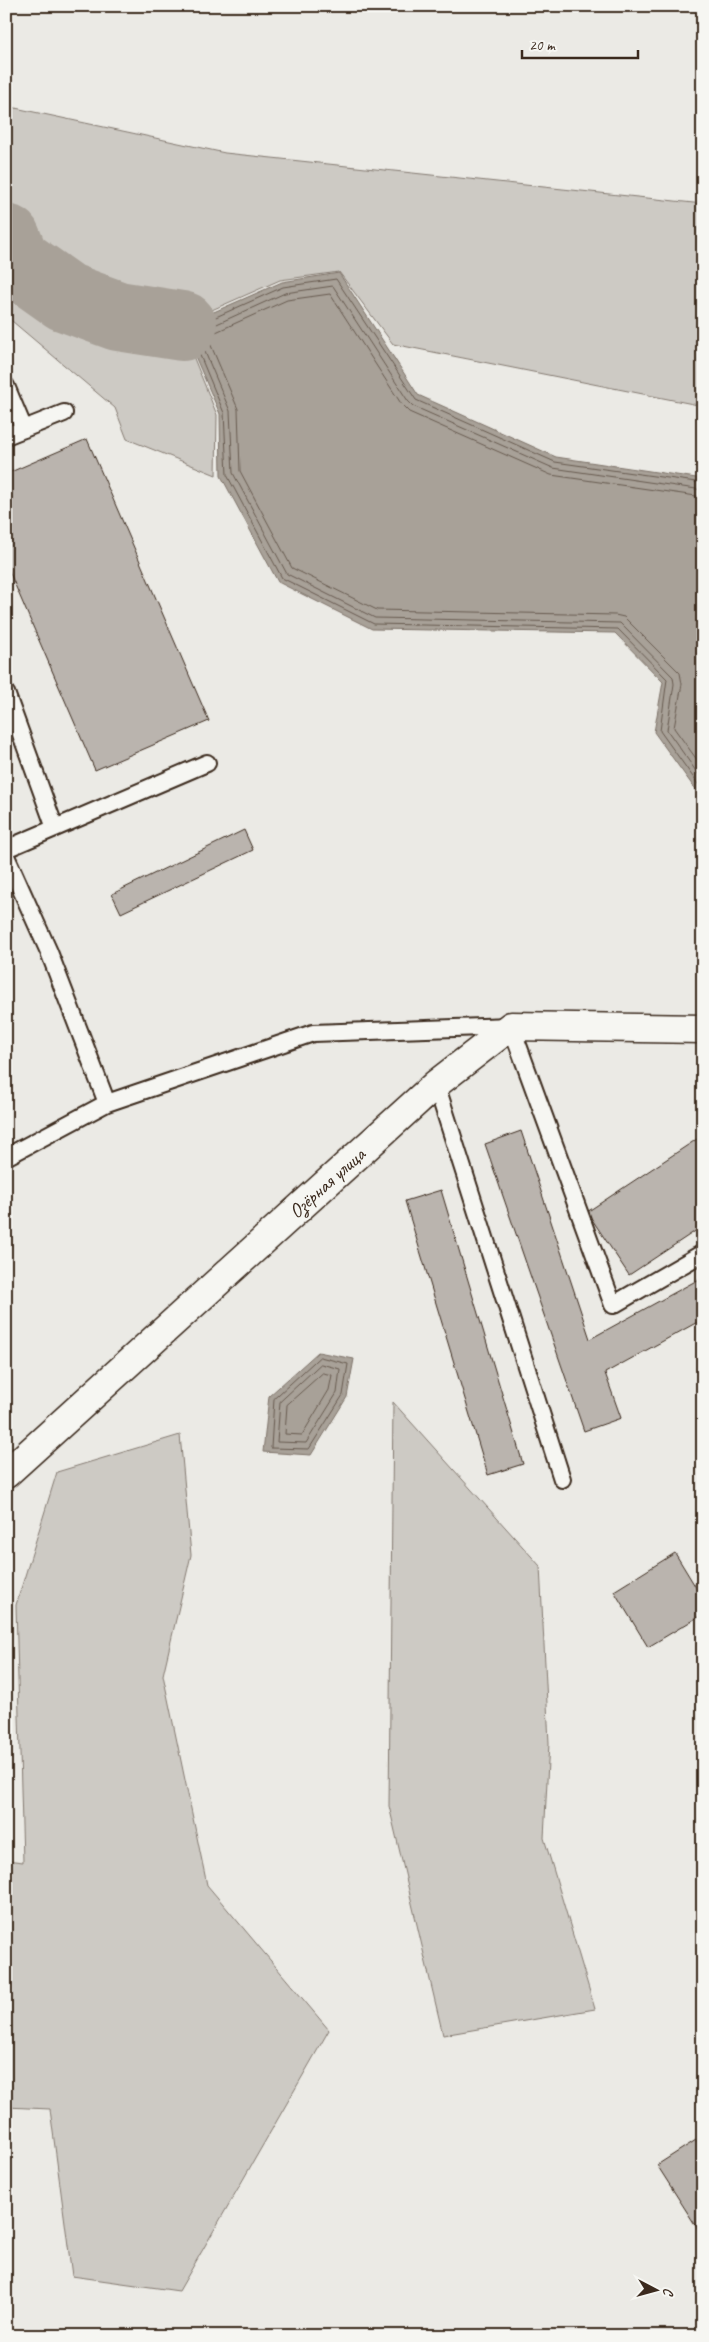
<svg xmlns="http://www.w3.org/2000/svg" width="709" height="2342" font-family="Caveat,sans-serif">
	<style>
		.green { fill: #cdcac4; stroke: #847a71 }
		.water { fill: #a8a198; stroke: #7c7167 }
		.lines { fill: none; stroke-linecap: round; stroke-linejoin: round }
		.shore { stroke: #675a4f; stroke-width: 1 }
		.river { stroke: #a8a198; stroke-width: 70 }
		.building { fill: #bab4ae; stroke: #3b2a1e }
		.lane-casing { stroke: #3b2a1e; stroke-width: 20 }
		.street-casing { stroke: #3b2a1e; stroke-width: 31 }
		.lane { stroke: #f6f6f2; stroke-width: 16 }
		.street { stroke: #f6f6f2; stroke-width: 28 }
		.labels { text-anchor: middle; dominant-baseline: central; stroke-width: 4.5; stroke-linejoin: round; paint-order: stroke }
		.street-label { font-size: 20px; fill: #3b2a1e; stroke: #f6f6f2 }
	</style>
	<rect width="100%" height="100%" fill="#ebeae5"/>
	<filter id="ink" filterUnits="userSpaceOnUse"><feTurbulence type="fractalNoise" baseFrequency=".02" numOctaves="2"/><feDisplacementMap in="SourceGraphic" scale="10" xChannelSelector="R" yChannelSelector="G"/><feConvolveMatrix kernelMatrix="1 2 1 2 8 2 1 2 1" color-interpolation-filters="sRGB"/></filter>
	<g filter="url(#ink)">
		<path class="green" d="M6,106L225,153L703,204V406L393,344L339,272L280,280L180,324L217,415L216,475L127,439L115,408L6,316Z
			M393,1402L540,1566L549,1743L544,1838L595,2009L443,2035L389,1806Z
			M180,1435L191,1555L163,1675L207,1885L329,2030L179,2291L72,2276L50,2109L6,2107V1860L23,1862L16,1605L57,1472Z"/>
		<path class="water" d="M339,273L418,395L556,457L703,479V800L654,732L663,682L615,633L372,629L278,582L221,476L220,414L182,326L282,282Z
			M318,1352L354,1359L347,1397L311,1455L263,1452L269,1396Z"/>
		<g class="lines">
			<path class="shore" d="M703,483L555,462L416,400L336,279L283,287L189,329L224,413L227,475L282,578L374,624L618,629L667,679L660,731L703,791
				M703,490L553,468L413,406L408,401L333,286L285,293L197,333L230,411L233,473L287,574L375,618L620,623L673,677L674,684L667,730L703,781
				M703,497L551,475L409,412L402,405L330,294L287,300L207,336L238,409L240,471L292,568L377,610L615,615L624,617L680,673L682,684L674,728L703,768
				M320,1357L348,1364L343,1395L309,1449L271,1448L274,1399Z
				M321,1364L340,1369L337,1393L306,1443L277,1442L280,1402Z
				M323,1373L332,1375L329,1390L302,1435L285,1434L287,1405Z"/>
			<path class="river" d="M6,239L15,261L66,297L118,316L182,326"/>
		</g>
		<path class="building" d="M87,439L209,721L95,770L6,564V474Z
			M244,830L253,850L121,913L112,894Z
			M521,1131L590,1339L703,1277V1319L605,1373L621,1418L584,1431L485,1144Z
			M703,1135V1226L629,1275L587,1212Z
			M441,1190L523,1464L488,1475L405,1201Z
			M675,1553L703,1599V1614L648,1647L614,1591Z
			M696,2140L703,2151V2237L657,2165Z"/>
		<g class="lines">
			<g class="lane-casing">
				<path id="lane" d="M6,386L24,429
					M6,436L64,413
					M6,693L55,828
					M6,849L207,763
					M6,856L49,952L107,1103
					M436,1084L562,1479
					M6,1157L107,1103L313,1033L511,1026L613,1305L703,1253"/>
			</g>
			<g class="street-casing">
				<path id="street" d="M6,1474L436,1084L511,1026L703,1029"/>
			</g>
			<use href="#lane" class="lane"/>
			<use href="#street" class="street"/>
		</g>
	</g>
	<g class="labels">
		<g class="street-label">
			<text transform="translate(327 1183) rotate(-42)">Озёрная улица</text>
		</g>
	</g>
	<rect width="709" height="2342" fill="none" stroke="#f6f6f2" stroke-width="25"/>
	<rect x="12" y="12" width="684" height="2317" fill="none" stroke="#3b2a1e" stroke-width="2" filter="url(#ink)"/>
	<g transform="translate(656 2290) rotate(96)" stroke="#f6f6f2" stroke-width="4" paint-order="stroke">
	<path d="M0-4L9 19L0 12L-9 19Z" fill="#3b2a1e"/>
	<text y="-8" font-size="14" font-weight="bold" text-anchor="middle" fill="#3b2a1e">С</text>
	</g>
	<path d="M522 50v8h116v-8" fill="none" stroke="#3b2a1e" stroke-width="2.5"/>
	<text x="529" y="50" font-size="15" fill="#3b2a1e" stroke="#f6f6f2" stroke-width="4" paint-order="stroke">20 m</text>
</svg>
